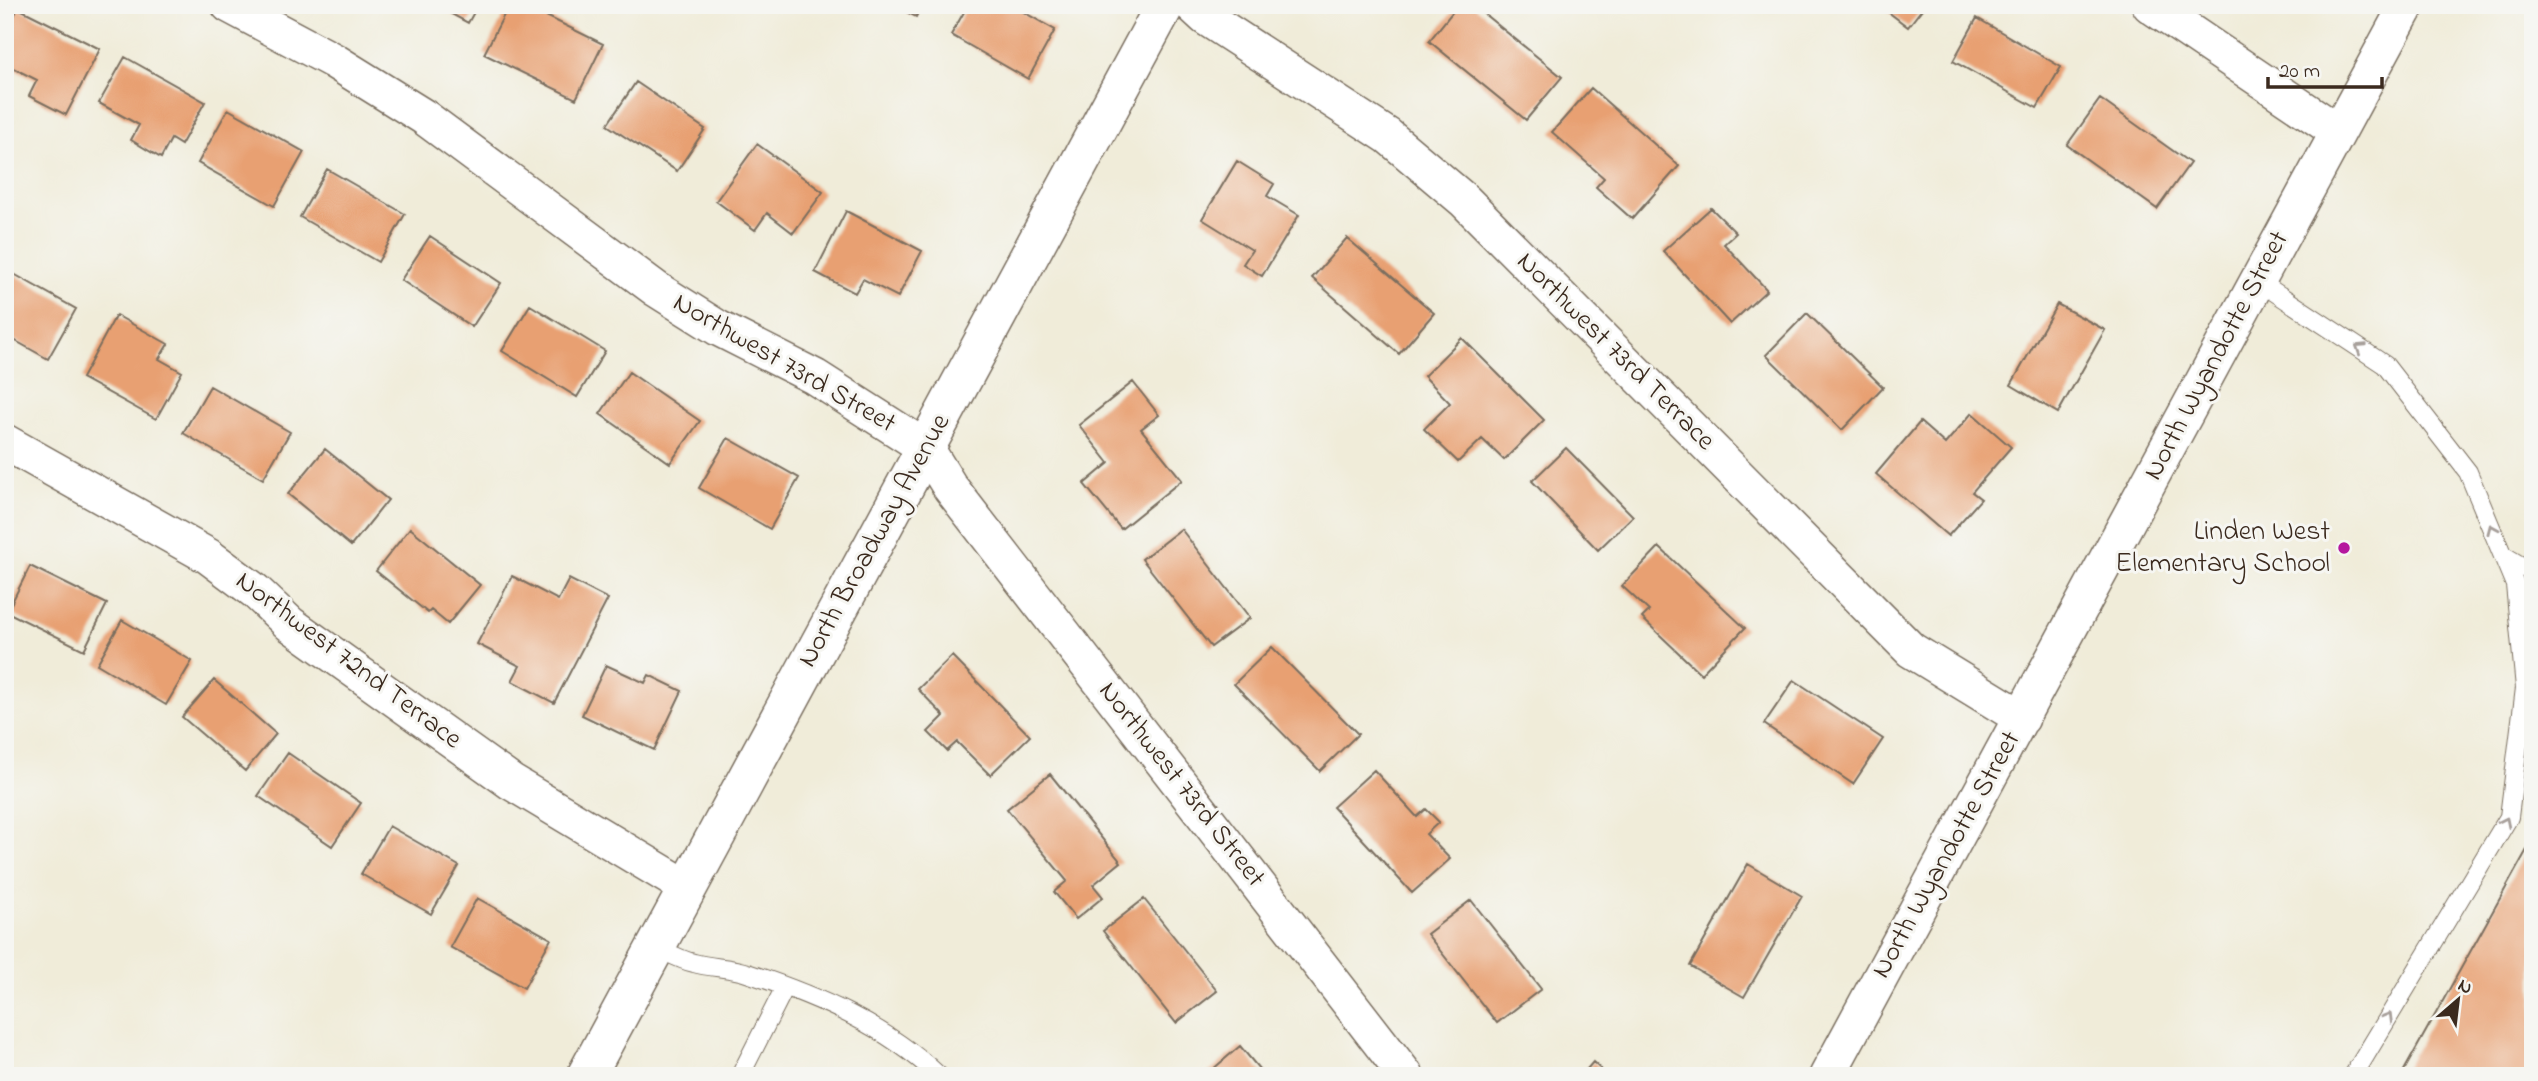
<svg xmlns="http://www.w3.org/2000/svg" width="2538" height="1081" font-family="'Indie Flower',sans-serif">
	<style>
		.building { fill: #e8a072 }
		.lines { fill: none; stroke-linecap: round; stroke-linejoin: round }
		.service-casing { stroke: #7a6e5f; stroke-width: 20 }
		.minor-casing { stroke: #7a6e5f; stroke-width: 38 }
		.tertiary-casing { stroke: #7a6e5f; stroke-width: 41 }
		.service { stroke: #fff; stroke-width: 18 }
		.minor { stroke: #fff; stroke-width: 35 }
		.tertiary { stroke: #fff; stroke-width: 38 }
		.oneway { stroke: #a79f9a }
		.poi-dot { fill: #b5179e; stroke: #f6f6f2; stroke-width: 2.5 }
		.labels { text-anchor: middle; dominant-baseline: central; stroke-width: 6; stroke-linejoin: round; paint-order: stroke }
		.street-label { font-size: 28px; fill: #3b2a1e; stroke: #f6f6f2 }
		.poi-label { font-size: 28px; fill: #3b2a1e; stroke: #f6f6f2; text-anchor: end }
	</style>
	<rect width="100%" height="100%" fill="#f6f6f2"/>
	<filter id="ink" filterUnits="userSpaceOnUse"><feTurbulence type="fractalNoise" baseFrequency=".0143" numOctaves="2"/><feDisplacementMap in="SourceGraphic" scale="14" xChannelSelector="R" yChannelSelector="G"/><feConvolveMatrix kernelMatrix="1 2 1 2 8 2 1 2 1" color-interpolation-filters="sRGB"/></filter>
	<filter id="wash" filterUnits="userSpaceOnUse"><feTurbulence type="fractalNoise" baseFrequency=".00686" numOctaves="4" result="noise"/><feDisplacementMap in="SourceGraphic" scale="28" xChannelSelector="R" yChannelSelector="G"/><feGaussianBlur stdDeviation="1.57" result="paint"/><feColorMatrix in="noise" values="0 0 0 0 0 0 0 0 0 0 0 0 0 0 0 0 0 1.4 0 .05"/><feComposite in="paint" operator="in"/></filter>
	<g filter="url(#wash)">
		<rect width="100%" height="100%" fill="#f0ecd9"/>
		<g id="blocks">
			<path class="building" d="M435,5H478L468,23Z
				M509,5H524L603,44L576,99L484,54Z
				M893,5H922L916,17Z
				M968,5H1011L1055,30L1028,79L951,35Z
				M1458,5H1473L1562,77L1526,120L1429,41Z
				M1879,5H1925L1908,27Z
				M18,8L100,49L66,115L29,96L37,80L5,64V34Z
				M1977,18L2061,67L2037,108L1953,61Z
				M125,57L205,102L181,145L171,139L161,158L131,140L139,125L99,103Z
				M636,82L705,129L677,171L607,125Z
				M1591,88L1679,166L1632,219L1596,187L1604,178L1552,132Z
				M2100,99L2190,163L2157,209L2067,145Z
				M228,109L304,152L274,206L198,163Z
				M757,144L823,192L793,233L767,213L755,230L716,201Z
				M1237,161L1274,184L1267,196L1299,215L1262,276L1243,264L1252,250L1202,219Z
				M327,169L405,214L378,262L300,217Z
				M1711,208L1736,233L1724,244L1767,290L1730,324L1663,251Z
				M846,211L922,251L898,297L863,279L855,293L815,272Z
				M430,236L501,283L472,327L401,280Z
				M1347,238L1434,313L1399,354L1312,278Z
				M5,269L76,309L48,359L5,335Z
				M2057,304L2105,330L2058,413L2011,385Z
				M530,305L605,351L577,397L502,351Z
				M1807,313L1883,387L1842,430L1766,355Z
				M116,315L168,344L159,359L182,372L156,419L82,378Z
				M1462,338L1544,420L1504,460L1482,439L1458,462L1424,429L1450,403L1424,376Z
				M629,372L700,421L670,463L600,414Z
				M1133,382L1159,415L1141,429L1182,480L1121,529L1084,484L1109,463L1079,425Z
				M210,386L290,432L263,479L183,433Z
				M1972,413L2011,447L1972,492L1981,499L1948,536L1876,474L1920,422L1945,444Z
				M728,438L799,478L770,529L699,488Z
				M1566,448L1633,516L1598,550L1532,481Z
				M325,449L388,500L351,546L288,494Z
				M410,528L480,585L448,624L431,610L428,613L376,571Z
				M1181,529L1250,618L1211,647L1142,559Z
				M1659,547L1745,628L1701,674L1642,618L1649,611L1622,586Z
				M30,566L107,604L84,650L7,612Z
				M512,576L558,600L569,579L608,599L554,703L512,681L520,666L477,644Z
				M122,620L192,661L166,705L97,664Z
				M1272,647L1358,734L1320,771L1234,684Z
				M952,656L1030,736L990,775L957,742L947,751L928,732L944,716L918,689Z
				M606,665L645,683L649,675L682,691L654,750L582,715Z
				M214,680L276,734L245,771L182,717Z
				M1794,680L1883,739L1853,784L1764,724Z
				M288,753L361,803L332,846L258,796Z
				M1374,770L1417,817L1426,809L1439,822L1426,834L1450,859L1412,893L1333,807Z
				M1050,774L1121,862L1093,885L1103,897L1076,919L1054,892L1067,881L1007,809Z
				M389,826L459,866L431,914L361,874Z
				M2533,839V1076H2401Z
				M1748,864L1802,896L1744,997L1690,966Z
				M477,898L551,939L524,988L450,947Z
				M1144,899L1217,991L1176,1023L1103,931Z
				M1471,900L1541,989L1497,1023L1427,934Z
				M1240,1046L1265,1076H1205Z
				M1593,1062L1608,1076H1581Z"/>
		</g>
	</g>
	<g filter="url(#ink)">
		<use href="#blocks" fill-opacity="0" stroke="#7a6e5f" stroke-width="2"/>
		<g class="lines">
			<g class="service-casing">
				<path id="service" d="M2258,281L2385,365L2468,472L2515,585L2525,688L2509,817L2353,1076
					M2503,555L2533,573
					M654,946C667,952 680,960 694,963C711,968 730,967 747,973C817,996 885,1025 939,1076
					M740,1076L785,987"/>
			</g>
			<g class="minor-casing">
				<path id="minor" d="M229,5L334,61L424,117L656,289L718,328L815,377L926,448L950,487L1406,1076
					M1192,5L1205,17L1388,136L1465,201L1911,650L2022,718
					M2150,5L2338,132
					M5,442L208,556L255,591L290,624L511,782L686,887
					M1827,1076L2407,5"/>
			</g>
			<g class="tertiary-casing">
				<path id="tertiary" d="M586,1076L1165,5"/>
			</g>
			<use href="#service" class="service"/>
			<use href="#minor" class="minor"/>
			<use href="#tertiary" class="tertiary"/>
		</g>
		<defs><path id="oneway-chevron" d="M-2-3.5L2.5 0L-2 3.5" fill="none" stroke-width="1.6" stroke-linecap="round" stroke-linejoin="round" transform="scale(1.75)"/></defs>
		<g class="oneway">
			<use href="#oneway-chevron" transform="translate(2360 348) rotate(-147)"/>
			<use href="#oneway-chevron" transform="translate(2492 529) rotate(-113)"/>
			<use href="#oneway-chevron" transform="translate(2505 822) rotate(-64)"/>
			<use href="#oneway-chevron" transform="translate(2388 1017) rotate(-59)"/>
		</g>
	</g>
	<circle class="poi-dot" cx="2344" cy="548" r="7"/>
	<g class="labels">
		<g class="street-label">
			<text transform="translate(1615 352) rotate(45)">Northwest 73rd Terrace</text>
			<text transform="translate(2217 356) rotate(-62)">North Wyandotte Street</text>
			<text transform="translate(784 364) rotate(30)">Northwest 73rd Street</text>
			<text transform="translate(875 541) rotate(-61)">North Broadway Avenue</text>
			<text transform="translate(348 661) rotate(37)">Northwest 72nd Terrace</text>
			<text transform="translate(1181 785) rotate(52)">Northwest 73rd Street</text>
			<text transform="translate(1947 855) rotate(-61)">North Wyandotte Street</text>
		</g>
		<g class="poi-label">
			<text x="2330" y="532">Linden West<tspan x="2330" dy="32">Elementary School</tspan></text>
		</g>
	</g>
	<rect width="2538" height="1081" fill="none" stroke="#f6f6f2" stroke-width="28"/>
	<g transform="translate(2458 1000) rotate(28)" stroke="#f6f6f2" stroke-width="5" paint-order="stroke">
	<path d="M0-5L12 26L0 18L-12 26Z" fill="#3b2a1e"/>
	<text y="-10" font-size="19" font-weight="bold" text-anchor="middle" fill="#3b2a1e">N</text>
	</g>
	<path d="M2268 77v10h114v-10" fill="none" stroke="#3b2a1e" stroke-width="3.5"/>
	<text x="2279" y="77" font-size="21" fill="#3b2a1e" stroke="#f6f6f2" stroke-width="5" paint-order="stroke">20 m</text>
</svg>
